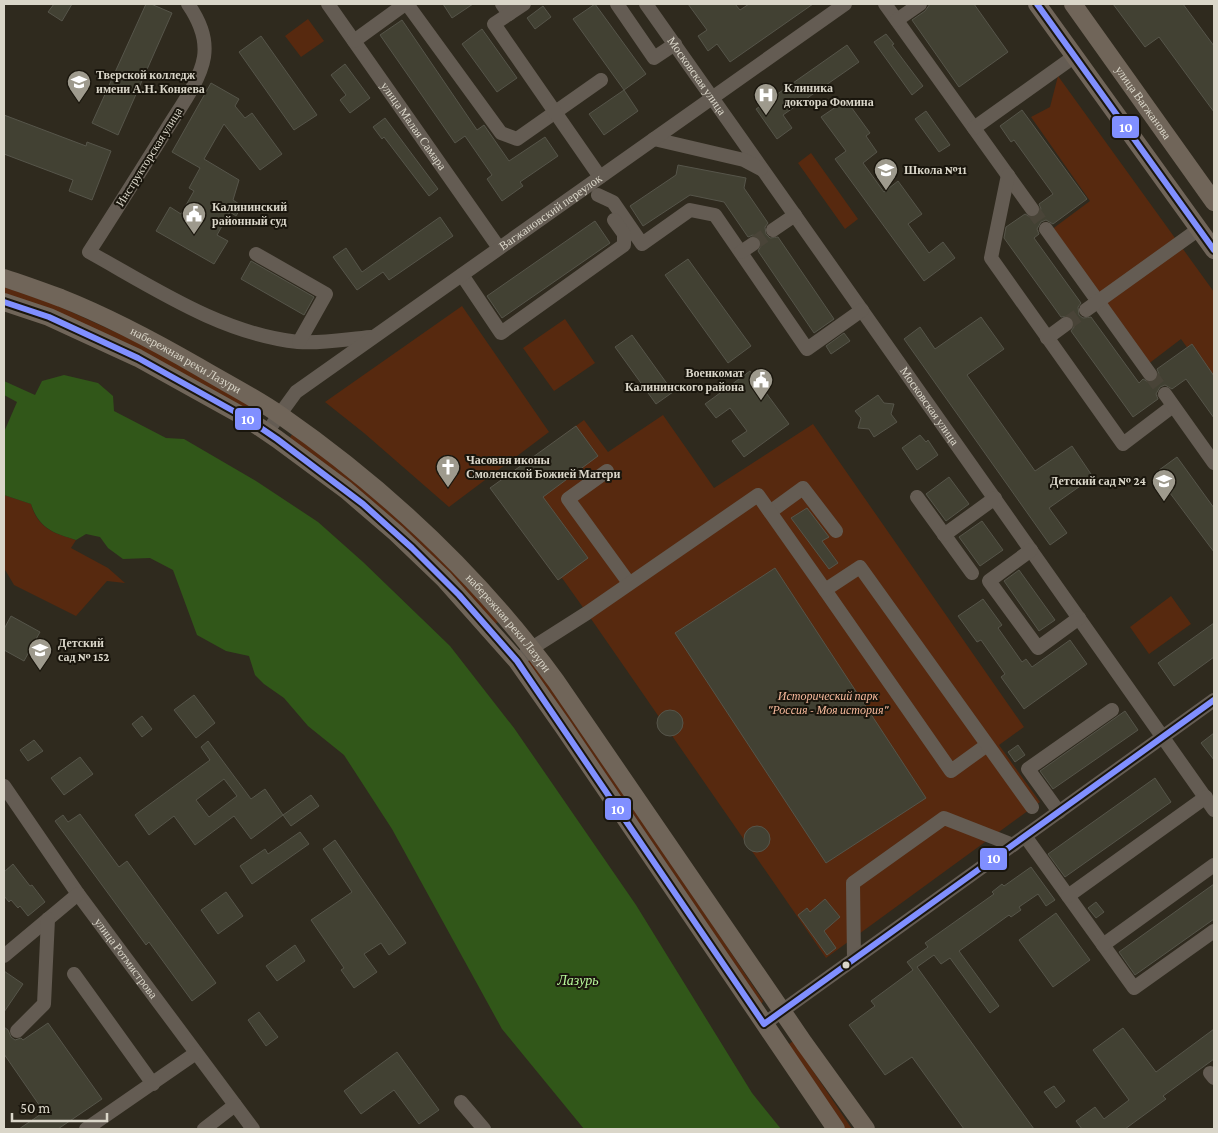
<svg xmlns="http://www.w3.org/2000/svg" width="1218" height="1133" font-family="'Crimson Pro',serif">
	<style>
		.green { fill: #57290f }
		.water { fill: #315719 }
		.building { fill: #424133; stroke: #56554a; fill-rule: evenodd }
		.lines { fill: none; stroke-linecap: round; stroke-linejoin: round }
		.minor-tunnel { stroke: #494438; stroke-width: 14; stroke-dasharray: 14 7; stroke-linecap: butt }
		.minor { stroke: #645c53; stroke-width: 14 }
		.major { stroke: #706559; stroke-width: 18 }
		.bus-1-casing { stroke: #1a160d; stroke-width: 10 }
		.bus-1 { stroke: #808fff; stroke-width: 6 }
		.bus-dot { fill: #dad6c9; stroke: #1a160d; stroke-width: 2 }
		.labels { text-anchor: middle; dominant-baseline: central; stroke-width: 4; stroke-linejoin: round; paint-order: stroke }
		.poi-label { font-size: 12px; font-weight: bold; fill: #dad6c9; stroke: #1a160d; text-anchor: start }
		.street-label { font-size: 12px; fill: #dad6c9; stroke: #1a160d }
		.park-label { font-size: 12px; font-style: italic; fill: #f7b99c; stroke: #1a160d }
		.water-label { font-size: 14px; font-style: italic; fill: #b7f79a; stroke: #1a160d }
		.line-badge { stroke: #1a160d; stroke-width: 2 }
		.badge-label { font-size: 14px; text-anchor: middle; font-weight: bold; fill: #fff }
	</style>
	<rect width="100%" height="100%" fill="#2f2a1e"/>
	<path class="green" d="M308,19L324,41L301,57L285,36Z
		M1058,76L1214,292V385L1181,339L1143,368L1047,233L1090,201L1031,117L1050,107Z
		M811,153L858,219L845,229L798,163Z
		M4,287L54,304L146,346L250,406L247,411L4,294Z
		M462,306L549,432L449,507L364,433L325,402Z
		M565,319L595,363L554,391L523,348Z
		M663,415L714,488L813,424L1024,727L999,745L1040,802L826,958L587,613L562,578L558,580L491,488L520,466L524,471L528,461L584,420L608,452Z
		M293,433C356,479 413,528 465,585C475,595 493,610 498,622L494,625L289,439Z
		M4,495L31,504C38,529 54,533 76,540L71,548L108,568L125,583L107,581L76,616L14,585L4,568Z
		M1171,596L1191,624L1149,654L1130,627Z
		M529,655L664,851L763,1001L762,1003L758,1004L524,659Z
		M793,1041L852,1129H845L788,1045Z"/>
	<path class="water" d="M64,375L98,383L113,396L114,411L166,438L184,439L256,481L318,522L363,562L450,646L514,728L636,905L752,1093L781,1129H584L502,1029L392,829L344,755L308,726L284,698L264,684L255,675L249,656L226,651L197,635L173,570L150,558L123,559L108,548L100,537L86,534L76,540C54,533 39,529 31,504L4,495V432L17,402L4,395V381L35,395L42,381Z"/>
	<path class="building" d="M54,4H72L62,21L48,12Z
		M146,4H151L172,13L118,135L92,123Z
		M443,4H473L452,18Z
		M595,4L646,74L624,90L573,19Z
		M688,4H735L740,10L749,4H813L730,62L717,44L708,51L698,36L707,30Z
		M930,4H974L1008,52L959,87L912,20L925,11Z
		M1113,4H1183L1214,46V112L1159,37L1145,47Z
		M543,6L551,17L535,29L527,18Z
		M402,20L477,130L484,125L509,161L545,137L558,156L520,182L523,186L502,201L487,179L492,175L465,136L455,143L380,35Z
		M482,29L517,78L497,92L462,44Z
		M886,34L894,44L892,45L923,86L912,95L874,42Z
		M261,36L317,115L294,130L239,52Z
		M847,45L859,62L783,115L792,128L777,139L756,109Z
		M345,64L370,98L350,113L340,100L346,95L331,75Z
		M211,83L239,99L235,106L245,118L252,113L282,154L260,170L224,124L204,159L239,180L233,200L242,206L236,216L230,212L217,235L228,241L214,264L156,231L170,207L181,214L194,191L189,188L200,168L172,152Z
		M624,90L638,111L604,135L589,114Z
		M846,100L870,133L866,136L877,152L863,163L884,192L898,181L922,214L908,224L929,253L943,242L955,258L924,281L835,159L846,151L821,117Z
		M1022,110L1087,199L1053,224L1046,220L1041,222L1037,229L1039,234L1034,238L1081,303L1078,307L1079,315L1083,318L1091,317L1139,383L1143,379L1150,383L1155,381L1159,374L1157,369L1192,344L1214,376V418L1186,379L1172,389L1165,385L1160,387L1156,394L1158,399L1133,417L1071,331L1074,327L1073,319L1069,316L1061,317L1004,238L1006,227L1025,214L1032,218L1037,216L1041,209L1039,204L1053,194L1014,140L1011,142L1000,126Z
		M926,111L950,145L939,152L915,119Z
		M4,115L86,146L87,142L111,151L92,200L69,191L73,180L4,154Z
		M385,118L438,189L429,196L384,137L382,139L373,127Z
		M678,165L746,178L744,188L768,223L765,227L766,234L770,238L778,237L834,319L814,333L758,251L762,244L760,239L753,235L748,237L724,202L690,195L643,226L630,206L676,175Z
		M440,217L453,236L389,280L383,272L357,290L333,257L346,248L362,272Z
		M595,221L610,243L502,318L487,296Z
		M688,259L751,346L728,363L665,275Z
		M251,261L314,297L304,315L241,279Z
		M981,317L1004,349L967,375L1035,471L1072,446L1093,477L1049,508L1067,533L1050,545L904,339L920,327L935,349Z
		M844,333L850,341L831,354L826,346Z
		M632,335L673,392L656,404L615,347Z
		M750,371L789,424L744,457L732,441L747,431L730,408L716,418L705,404Z
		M878,395L884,403L894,404L891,414L897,422L874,437L869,429L858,428L861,418L855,411Z
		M576,426L598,456L543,497L588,558L558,580L490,488Z
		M920,435L926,442L928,440L938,455L917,470L902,448Z
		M1177,457L1214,508V552L1155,473Z
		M949,477L969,504L946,521L926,494Z
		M807,508L829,537L822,541L838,563L829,569L791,518Z
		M982,521L1003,550L980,566L959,537Z
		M775,568L926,798L826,863L675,633Z
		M1019,570L1055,620L1039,631L1004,581Z
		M983,599L1002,625L998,628L1022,662L1026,659L1032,667L1070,640L1087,664L1024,709L1001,677L1005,674L981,640L977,642L958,616Z
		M11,616L40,632L24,661L4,650V629Z
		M1214,623V657L1174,686L1158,663Z
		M194,695L215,723L196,738L174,710Z
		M657 723a13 13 0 1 1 26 0a13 13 0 1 1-26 0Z
		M1125,711L1138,730L1053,789L1040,771Z
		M142,716L152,729L142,737L132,724Z
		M1214,733V760L1201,743Z
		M34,740L43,751L28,761L20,750Z
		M208,741L251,799L265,789L283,815L251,839L234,816L195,845L174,816L149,835L135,815L210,760L201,747ZM224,779L237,796L209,817L196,800Z
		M1018,745L1025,755L1015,762L1008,752Z
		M80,757L93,774L64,795L51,778Z
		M1155,778L1171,802L1065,877L1048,854Z
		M311,795L319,806L291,826L283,815Z
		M80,814L119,867L127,861L216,983L192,1001L149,942L146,945L55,821L63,815L68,822Z
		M744 839a13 13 0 1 1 26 0a13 13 0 1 1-26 0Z
		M300,832L309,844L252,884L240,866L265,849L268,854Z
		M335,840L406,943L389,955L381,943L364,954L377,972L354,988L341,970L344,968L311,920L352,892L323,849Z
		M13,864L30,886L32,885L45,902L28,916L20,906L18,908L11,900L9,902L4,896V872Z
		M1031,867L1055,900L1046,906L1038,894L1019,907L1021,910L1011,917L1009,915L959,951L999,1006L990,1013L950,958L941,964L934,955L917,967L1034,1129H964L912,1057L885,1075L849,1025L875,1006L871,1001L913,970L907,962L928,947L925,943L994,894L992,892L1002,884L1004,886Z
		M1214,884V919L1135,975L1119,952Z
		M226,892L243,916L218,934L201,910Z
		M825,899L840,917L824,931L836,948L827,955L798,915L807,908L810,912Z
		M1096,902L1104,912L1096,918L1088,908Z
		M1056,913L1090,960L1053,987L1019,940Z
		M295,945L305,961L277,981L266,966Z
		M4,971L23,984L4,1012Z
		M259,1012L278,1037L266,1046L248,1020Z
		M48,1023L102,1099L58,1129H19L44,1112L4,1054V1027L8,1030L11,1037L15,1040L21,1038L23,1040Z
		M1123,1028L1156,1072L1214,1029V1059L1163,1096L1166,1099L1125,1129H1082L1076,1121L1095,1107L1104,1119L1129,1100L1093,1050Z
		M397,1052L439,1110L419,1124L394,1090L361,1114L344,1091Z
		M1054,1086L1065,1101L1056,1108L1044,1092Z"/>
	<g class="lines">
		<path class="minor-tunnel" d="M1032,209L1046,229
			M753,244L773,230
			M1066,324L1086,310
			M1150,374L1165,394"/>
		<g class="minor">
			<path d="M188,4C199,20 207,37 204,57C200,82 178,110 165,132C140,172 115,212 89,252C154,288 222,334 298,342C322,344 347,339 371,337"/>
			<path id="s1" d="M328,4L499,248"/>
			<path d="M407,4L501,133L517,139L601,80"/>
			<path d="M502,4L509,14"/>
			<path d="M524,4L494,24L600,177"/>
			<path d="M617,4L654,58L675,44"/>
			<path id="s2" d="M646,4L1214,810"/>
			<path d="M885,4L1032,209"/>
			<path d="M897,20L920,4"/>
			<path d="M354,41L405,4"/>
			<path d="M974,128L1075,56"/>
			<path d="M654,139L744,160L761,169"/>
			<path d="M1008,175L991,258L1123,444L1173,406"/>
			<path d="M598,195L613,202L642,244L690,210L715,215L807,349L862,310"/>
			<path d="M1046,229L1150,374"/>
			<path d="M773,230L795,215"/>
			<path d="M741,252L753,244"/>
			<path d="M256,254L326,294L299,342"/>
			<path d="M462,275L501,333L624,245V234L614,220"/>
			<path d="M1086,310L1199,229"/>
			<path d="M1047,338L1066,324"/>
			<path d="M1165,394L1214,463"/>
			<path id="s3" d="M267,432L296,392L845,4"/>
			<path d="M607,471L568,499L629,583"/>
			<path d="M917,497L972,573"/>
			<path d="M770,512L803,488L836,531"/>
			<path d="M944,535L995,498"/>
			<path d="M1031,550L989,581L1038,648L1079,618"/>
			<path d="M825,590L951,771L987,745"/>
			<path d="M517,661L532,649V648L587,613L758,495L825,590L860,567L1032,807"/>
			<path id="s4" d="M4,786L78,894L253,1129"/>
			<path d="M1059,812L1028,769L1112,710"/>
			<path d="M1025,836L1134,988L1214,931"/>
			<path d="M1068,896L1206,797"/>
			<path d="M1103,945L1214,865"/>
			<path d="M4,956L78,894"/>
			<path d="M854,959L853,883L944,818L1013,845"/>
			<path d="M74,974L153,1084"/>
			<path d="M764,1024L1214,700"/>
			<path d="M17,1031L44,1004L48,919"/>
			<path d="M1210,1073L1214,1078"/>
			<path d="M461,1102L484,1129"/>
			<path d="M86,1129L196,1053"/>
			<path d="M204,1129L235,1105"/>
		</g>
		<g class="major">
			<path d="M1037,4L1214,250"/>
			<path id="s5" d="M1073,4L1214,202"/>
			<path id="s6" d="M4,278C23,284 42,291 61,298C109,317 154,341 199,367C226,383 254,397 280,415C385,488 480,577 556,681L804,1043L866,1129"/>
			<path d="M4,302L49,317L138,358L246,418L277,439L346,490L396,533L444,579L517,661L564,728L836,1129"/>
		</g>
		<g class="bus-1-casing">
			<path id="bus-1" d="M1037,4L1214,250
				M4,302L49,317L138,358L246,418L277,439L363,504L412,548L459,595L517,661L764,1024L1214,700"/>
		</g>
		<use href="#bus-1" class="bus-1"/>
	</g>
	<defs>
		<g id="university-pin" transform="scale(1.25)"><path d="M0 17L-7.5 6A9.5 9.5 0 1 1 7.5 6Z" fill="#9e9a8d" stroke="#1a160d"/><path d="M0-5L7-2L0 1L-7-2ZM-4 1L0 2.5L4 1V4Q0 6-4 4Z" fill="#fff"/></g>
		<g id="hospital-pin" transform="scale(1.25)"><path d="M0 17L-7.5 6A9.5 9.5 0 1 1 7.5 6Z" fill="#9e9a8d" stroke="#1a160d"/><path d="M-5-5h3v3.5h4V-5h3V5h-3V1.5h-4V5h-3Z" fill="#fff"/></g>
		<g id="school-pin" transform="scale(1.25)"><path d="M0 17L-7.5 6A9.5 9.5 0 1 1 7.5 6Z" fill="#9e9a8d" stroke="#1a160d"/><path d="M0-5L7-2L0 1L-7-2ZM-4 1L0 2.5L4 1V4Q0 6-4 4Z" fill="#fff"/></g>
		<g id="civic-pin" transform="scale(1.25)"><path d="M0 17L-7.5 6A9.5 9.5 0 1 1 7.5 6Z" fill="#9e9a8d" stroke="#1a160d"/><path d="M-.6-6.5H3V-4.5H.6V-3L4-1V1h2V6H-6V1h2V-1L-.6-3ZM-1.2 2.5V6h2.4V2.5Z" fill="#fff"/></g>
		<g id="church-pin" transform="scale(1.25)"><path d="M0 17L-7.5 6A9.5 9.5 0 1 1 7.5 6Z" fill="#9e9a8d" stroke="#1a160d"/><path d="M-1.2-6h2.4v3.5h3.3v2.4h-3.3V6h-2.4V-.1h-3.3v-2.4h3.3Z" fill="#fff"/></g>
	</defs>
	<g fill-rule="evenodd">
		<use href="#university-pin" x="79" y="82"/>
		<use href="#hospital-pin" x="766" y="95"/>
		<use href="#school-pin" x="886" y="170"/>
		<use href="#civic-pin" x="194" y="214"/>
		<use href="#civic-pin" x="761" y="380"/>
		<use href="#church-pin" x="448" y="467"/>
		<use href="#school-pin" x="1164" y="481"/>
		<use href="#school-pin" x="40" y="650"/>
	</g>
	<circle class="bus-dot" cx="846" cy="965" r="4.5"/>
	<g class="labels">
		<g class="poi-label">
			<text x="96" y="75">Тверской колледж<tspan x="96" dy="14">имени А.Н. Коняева</tspan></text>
			<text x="784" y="88">Клиника<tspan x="784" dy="14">доктора Фомина</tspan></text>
			<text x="904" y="170">Школа №11</text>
			<text x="212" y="207">Калининский<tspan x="212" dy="14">районный суд</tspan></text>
			<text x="744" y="373" text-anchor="end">Военкомат<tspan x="744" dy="14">Калининского района</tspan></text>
			<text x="466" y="460">Часовня иконы<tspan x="466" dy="14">Смоленской Божией Матери</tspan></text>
			<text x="1146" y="481" text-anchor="end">Детский сад № 24</text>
			<text x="58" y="643">Детский<tspan x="58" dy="14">сад № 152</tspan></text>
		</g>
		<g class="street-label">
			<text stroke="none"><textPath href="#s2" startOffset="88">Московская улица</textPath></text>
			<text stroke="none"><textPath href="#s5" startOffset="121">улица Вагжанова</textPath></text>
			<text stroke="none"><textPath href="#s1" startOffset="149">улица Малая Самара</textPath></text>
			<text transform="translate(149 157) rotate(-58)">Инструкторская улица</text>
			<text stroke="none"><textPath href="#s3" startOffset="361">Вагжановский переулок</textPath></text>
			<text stroke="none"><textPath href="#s6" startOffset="200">набережная реки Лазури</textPath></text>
			<text stroke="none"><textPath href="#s2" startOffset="492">Московская улица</textPath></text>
			<text stroke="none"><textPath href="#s6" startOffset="619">набережная реки Лазури</textPath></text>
			<text stroke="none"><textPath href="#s4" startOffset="211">улица Ротмистрова</textPath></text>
		</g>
		<g class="park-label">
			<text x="828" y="696">Исторический парк<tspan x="828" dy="14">"Россия - Моя история"</tspan></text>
		</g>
		<g class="water-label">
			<text x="578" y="980">Лазурь</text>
		</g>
	</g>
	<g class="line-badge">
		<rect x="1111" y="115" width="29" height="24" rx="5" fill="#808fff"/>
		<rect x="234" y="407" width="28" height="24" rx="5" fill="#808fff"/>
		<rect x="604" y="797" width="28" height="24" rx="5" fill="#808fff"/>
		<rect x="979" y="847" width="29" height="24" rx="5" fill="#808fff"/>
	</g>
	<g class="badge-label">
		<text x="1126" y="132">10</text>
		<text x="248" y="424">10</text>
		<text x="618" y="814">10</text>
		<text x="994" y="863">10</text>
	</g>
	<rect width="1218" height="1133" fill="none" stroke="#dad6c9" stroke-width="10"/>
	<path d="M12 1113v8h95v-8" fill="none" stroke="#dad6c9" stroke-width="2.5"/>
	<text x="20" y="1113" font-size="15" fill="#dad6c9" stroke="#1a160d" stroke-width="4" paint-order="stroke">50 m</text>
</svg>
